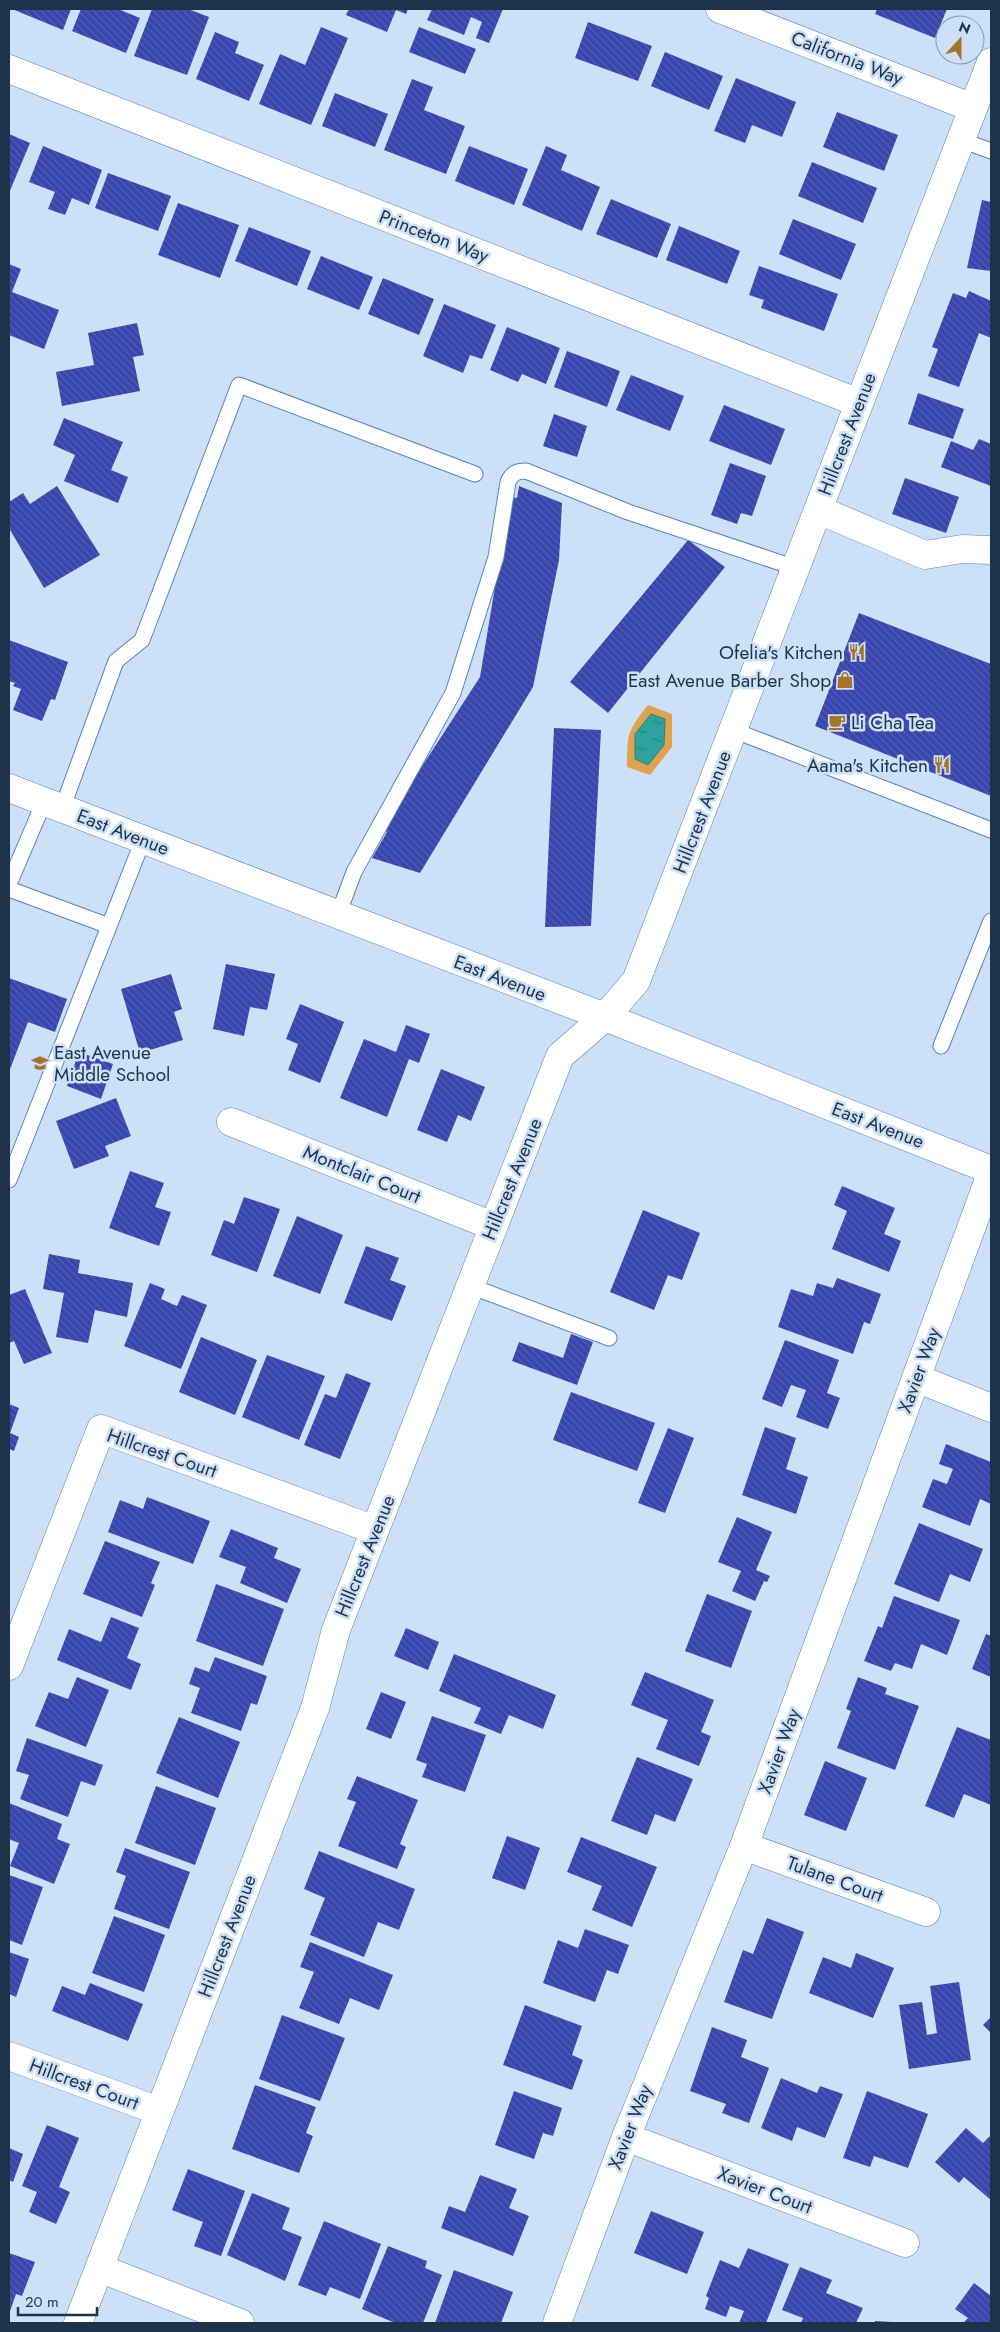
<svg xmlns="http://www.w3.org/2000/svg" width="1000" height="2332" font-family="Jost,sans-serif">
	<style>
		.green { fill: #e1a24d }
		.water { fill: url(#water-ripples); stroke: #298185 }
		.building { fill: url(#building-back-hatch) }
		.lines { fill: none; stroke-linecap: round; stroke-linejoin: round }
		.lane-casing { stroke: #5485bb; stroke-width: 17 }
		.street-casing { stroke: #5485bb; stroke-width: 29 }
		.secondary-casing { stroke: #5485bb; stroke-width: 29 }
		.lane { stroke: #fff; stroke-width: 15 }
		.street { stroke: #fff; stroke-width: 28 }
		.secondary { stroke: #fff; stroke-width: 28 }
		.labels { text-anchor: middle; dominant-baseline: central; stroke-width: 5; stroke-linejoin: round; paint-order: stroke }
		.street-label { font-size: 19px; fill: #1e334a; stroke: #cce0f8 }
		.poi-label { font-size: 19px; fill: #1e334a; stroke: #cce0f8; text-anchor: end }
	</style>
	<defs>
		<pattern id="water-ripples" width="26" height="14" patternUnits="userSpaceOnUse" patternTransform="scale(1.25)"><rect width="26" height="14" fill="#2ea29e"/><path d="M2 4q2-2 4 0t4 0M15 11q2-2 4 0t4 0" fill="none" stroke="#278583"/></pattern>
		<pattern id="building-back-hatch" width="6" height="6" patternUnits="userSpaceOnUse" patternTransform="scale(1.25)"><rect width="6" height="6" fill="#3745ad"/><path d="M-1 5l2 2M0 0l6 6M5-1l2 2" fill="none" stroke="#525eb3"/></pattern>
	</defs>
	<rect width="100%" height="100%" fill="#cce0f8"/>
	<path class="green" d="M648,705L672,714V747L650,775L627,767C627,735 627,731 648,705Z"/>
	<path class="water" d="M651,714L665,719L664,745L648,765L635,759V734Z"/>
	<path class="building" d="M12,9H71L63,30Z
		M81,9H118L140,18L126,53L72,31Z
		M152,9H188L209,17L187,75L134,56Z
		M349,9H408L406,14L396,10L387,32L346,15Z
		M432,9H503L489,43L476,38L482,22L471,17L464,35L427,20Z
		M877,9H947L935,38L875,14Z
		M588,22L652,46L638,81L575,58Z
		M321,27L348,38L311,125L259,104L280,54L305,65Z
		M419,27L476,49L465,74L409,52Z
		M215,32L239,42L235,53L264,65L249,101L196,79Z
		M665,52L723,76L709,110L651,86Z
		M736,78L796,102L782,137L752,125L745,143L714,131Z
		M412,79L433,87L424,110L465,126L446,174L384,150Z
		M335,93L388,114L375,147L322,126Z
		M837,112L898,135L884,171L823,147Z
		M9,134L30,143L9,193Z
		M43,146L102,170L89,205L72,198L65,215L48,209L55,192L29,182Z
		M469,146L528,169L514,205L455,181Z
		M546,146L567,155L561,170L600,187L582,231L522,205Z
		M812,162L877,188L863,223L798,196Z
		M108,173L171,196L158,231L95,208Z
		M611,199L671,224L657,258L596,234Z
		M982,200L991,202V271L967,268Z
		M178,203L239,225L220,278L158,255Z
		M793,219L856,244L841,280L779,254Z
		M679,226L740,251L727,284L666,260Z
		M249,227L311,251L297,286L235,261Z
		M321,256L373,277L359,310L307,289Z
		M9,264L21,269L12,292L59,310L44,349L9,335Z
		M759,266L838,294L824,331L761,308L764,300L749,295Z
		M383,278L434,299L419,335L368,314Z
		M969,291L991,301V338L979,333L959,387L928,376L938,349L932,347L953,293L966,298Z
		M444,304L496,325L482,359L470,355L463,373L423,356Z
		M137,323L144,355L133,357L140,391L62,406L56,372L94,365L88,333Z
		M507,327L560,348L546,384L522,374L518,382L490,370Z
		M567,351L620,371L607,407L554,387Z
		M631,375L684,396L670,431L616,410Z
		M918,393L964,409L953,439L908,424Z
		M724,405L785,429L771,465L709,441Z
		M554,414L587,426L577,457L543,446Z
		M64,418L123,442L111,470L128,477L118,503L64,481L75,455L53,445Z
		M979,439L991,444V486L941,467L951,441L973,450Z
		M730,463L766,476L752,516L741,513L737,524L711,515Z
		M905,478L959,497L946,533L892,514Z
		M57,486L100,555L44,588L9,528V502L23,493L30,504Z
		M519,486L562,503L559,560L533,687L420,873L372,858L387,832L382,828L480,677L510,497L517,498Z
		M688,540L725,567L608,713L570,682Z
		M859,613L991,664V796L815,726Z
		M9,640L68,662L55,700L51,699L42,721L13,710L21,689L13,686L15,683L9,681Z
		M554,728L601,730L591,926L545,927Z
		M226,964L275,974L267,1010L250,1007L244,1036L213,1029Z
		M171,974L182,1009L174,1012L183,1040L140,1053L121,989Z
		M9,978L67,999L55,1032L28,1022L9,1072Z
		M300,1004L344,1022L320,1083L288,1070L298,1044L286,1039Z
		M406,1025L430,1034L419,1063L409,1059L387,1117L340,1098L364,1039L396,1052Z
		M79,1052L113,1064L101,1099L67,1086Z
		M441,1069L485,1087L471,1121L458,1115L447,1142L417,1130Z
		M116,1098L131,1136L105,1146L109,1156L74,1169L56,1121Z
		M130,1171L164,1183L155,1207L171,1212L159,1246L109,1228Z
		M842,1186L895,1208L884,1234L901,1241L889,1272L832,1249L847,1211L834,1205Z
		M244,1197L280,1209L257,1272L211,1255L224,1220L234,1224Z
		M643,1210L700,1233L682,1280L668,1275L654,1310L610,1292Z
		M297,1216L343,1235L320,1294L273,1276Z
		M366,1246L399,1258L390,1280L406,1286L392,1321L344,1303Z
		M49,1254L80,1260L78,1273L133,1283L127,1317L95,1310L88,1343L56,1337L64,1293L43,1289Z
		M837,1278L881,1294L870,1324L864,1322L853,1354L778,1327L791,1289L813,1296L817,1283L833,1288Z
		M150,1283L165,1289L161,1299L177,1306L182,1295L207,1305L181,1369L124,1346Z
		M25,1289L52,1353L24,1364L14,1341L9,1343V1295Z
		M571,1334L593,1342L577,1385L512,1361L519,1342L563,1358Z
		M201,1337L257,1360L235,1415L179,1392Z
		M785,1340L839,1360L827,1393L840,1398L828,1429L796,1417L806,1390L791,1385L782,1407L762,1399Z
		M267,1355L325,1376L299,1440L242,1417Z
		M346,1373L371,1383L340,1459L304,1445L325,1394L336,1398Z
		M571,1392L655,1423L637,1471L553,1440Z
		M9,1404L19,1408L10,1433L19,1437L14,1451L9,1449Z
		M765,1427L796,1438L786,1469L808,1477L796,1514L742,1495Z
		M668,1428L694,1438L665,1513L638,1503Z
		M946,1444L991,1462V1504L980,1499L970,1526L922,1507L933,1479L947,1484L953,1469L939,1464Z
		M147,1497L210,1521L193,1564L108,1532L120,1500L143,1509Z
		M737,1517L772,1532L756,1570L770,1576L767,1582L764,1581L755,1601L732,1591L741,1571L718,1562Z
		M919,1523L983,1549L970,1582L950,1574L939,1602L894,1584Z
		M231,1529L278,1548L274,1558L301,1569L287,1603L240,1583L246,1567L219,1557Z
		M105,1541L160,1562L151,1583L155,1585L142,1617L83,1594Z
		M216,1584L284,1609L263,1666L196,1641Z
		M707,1594L752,1611L731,1668L685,1651Z
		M894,1596L960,1620L947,1655L921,1644L912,1669L895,1663L891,1671L864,1661L878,1626L882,1628Z
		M111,1617L139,1628L127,1658L141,1664L131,1690L57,1660L69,1629L101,1642Z
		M406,1628L439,1642L428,1670L394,1656Z
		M986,1634L991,1636V1677L972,1669Z
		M454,1654L556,1695L543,1729L509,1715L501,1734L474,1723L481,1708L439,1691Z
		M215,1657L267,1676L257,1705L251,1703L241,1731L191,1713L200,1688L189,1684L195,1667L209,1672Z
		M645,1672L714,1700L701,1732L711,1736L699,1766L656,1749L668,1720L631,1705Z
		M77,1677L109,1690L86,1747L35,1726L49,1692L68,1699Z
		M858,1677L887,1688L885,1694L919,1706L895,1770L837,1748L851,1711L846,1709Z
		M381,1692L406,1702L391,1739L366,1729Z
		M432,1716L486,1735L465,1792L422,1777L427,1764L416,1760Z
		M179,1717L240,1742L218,1798L156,1773Z
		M957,1727L991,1740V1805L964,1794L954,1818L925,1806Z
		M27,1738L103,1765L95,1786L81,1781L68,1817L20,1799L29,1775L16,1771Z
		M637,1757L693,1779L675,1822L655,1814L647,1835L611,1821Z
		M825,1761L867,1778L846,1831L804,1815Z
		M357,1776L418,1800L400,1844L406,1847L397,1869L338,1846L356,1802L347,1799Z
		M156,1786L216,1808L195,1865L135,1843Z
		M9,1803L62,1824L57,1839L70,1844L54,1884L10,1866L19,1843L9,1839Z
		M507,1836L540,1848L525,1890L492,1878Z
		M581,1837L657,1867L632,1927L592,1910L602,1886L567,1872Z
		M125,1848L190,1872L169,1929L114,1909L126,1876L116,1872Z
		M319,1851L415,1889L399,1930L378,1922L364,1957L310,1935L325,1898L304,1889Z
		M9,1875L43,1887L22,1945L9,1940Z
		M114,1916L165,1935L144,1992L92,1973Z
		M767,1918L804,1932L772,2019L724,2002L743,1950L753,1954Z
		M585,1929L629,1945L618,1974L607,1970L595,2002L543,1983L558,1940L578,1948Z
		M310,1942L393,1975L379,2010L350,1998L339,2024L299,2008L314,1972L300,1967Z
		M9,1952L29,1959L16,1997L9,1994Z
		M856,1953L894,1968L873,2018L809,1993L823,1957L851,1968Z
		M959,1982L971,2060L909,2069L899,2005L922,2002L927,2035L937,2033L930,1986Z
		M90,1983L143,2004L128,2041L52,2011L62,1986L85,1995Z
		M525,2005L582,2026L572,2055L583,2060L572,2090L503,2065Z
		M282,2015L345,2038L320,2101L259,2079Z
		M991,2017V2033L983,2025Z
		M712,2027L747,2040L741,2057L769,2068L749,2123L722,2113L726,2104L690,2091Z
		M781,2078L817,2093L820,2086L843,2094L825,2138L797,2127L792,2141L761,2128Z
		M255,2085L316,2107L306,2133L313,2136L299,2173L232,2149Z
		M514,2091L562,2108L553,2136L543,2133L534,2159L495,2145Z
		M867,2091L928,2114L908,2168L874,2156L870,2167L843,2158Z
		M47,2125L79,2138L59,2187L70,2192L56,2224L29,2212L37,2192L22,2186Z
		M966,2128L983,2143L991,2135V2200L964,2177L959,2183L935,2162Z
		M9,2148L23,2154L13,2182L9,2180Z
		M188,2169L245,2191L221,2256L194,2246L203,2222L172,2210Z
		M480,2175L517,2189L509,2208L529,2216L513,2256L441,2228L449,2206L465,2212Z
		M252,2193L290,2208L282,2229L302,2237L285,2281L227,2255Z
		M651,2211L704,2232L687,2274L634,2253Z
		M324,2221L381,2244L360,2299L330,2287L326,2296L298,2285Z
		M388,2246L427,2261L425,2268L442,2275L423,2323H395L362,2309Z
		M748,2248L789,2264L766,2323H739L744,2311L730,2306L726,2317L705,2309L709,2298L706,2296L720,2260L739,2268Z
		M9,2253L35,2262L22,2296L16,2294L9,2314Z
		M800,2267L832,2280L826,2293L863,2308L856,2323H801L803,2318L782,2310Z
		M454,2270L513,2292L501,2323H435Z
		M974,2283L991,2296V2323H963L968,2318L955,2309Z
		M875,2321L892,2322V2323H875Z"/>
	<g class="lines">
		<g class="lane-casing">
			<path id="lane" d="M961,140L991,151
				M733,730L991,830
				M62,809L116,661L142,640L239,385L475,474
				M9,884L44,802
				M9,889L109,926
				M338,915L354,872L453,693L496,557L508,482C512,473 517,471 526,471L628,512L796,568
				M941,1046L991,921
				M9,1180L143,840
				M470,1286L609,1338"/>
		</g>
		<g class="street-casing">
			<path id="street" d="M720,9L973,108
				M9,69L859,403
				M819,510L925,555L962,549L991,550
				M231,1122L493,1226
				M916,1378L991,1408
				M9,1666L101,1429L375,1530
				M744,1846L926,1912
				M9,2056L159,2111
				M626,2137L905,2243
				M99,2268L240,2323
				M78,2323L315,1708L336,1630L560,1056L605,1017L636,981L991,62
				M557,2323L626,2137L744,1846L991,1174"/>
		</g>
		<g class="secondary-casing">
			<path id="secondary" d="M9,788L605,1017L991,1170"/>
		</g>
		<use href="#lane" class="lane"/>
		<use href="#street" class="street"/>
		<use href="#secondary" class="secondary"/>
	</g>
	<defs>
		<g id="restaurant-bare" transform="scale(1.35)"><path d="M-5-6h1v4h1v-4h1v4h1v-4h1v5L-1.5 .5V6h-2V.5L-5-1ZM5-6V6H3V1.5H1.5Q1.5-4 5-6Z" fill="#a6732b" stroke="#cce0f8" stroke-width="2.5" paint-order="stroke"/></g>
		<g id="shop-bare" transform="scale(1.35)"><path d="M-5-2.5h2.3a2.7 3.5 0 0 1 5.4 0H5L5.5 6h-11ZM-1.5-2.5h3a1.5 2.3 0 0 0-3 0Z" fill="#a6732b" stroke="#cce0f8" stroke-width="2.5" paint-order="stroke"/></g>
		<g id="cafe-bare" transform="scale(1.35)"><path d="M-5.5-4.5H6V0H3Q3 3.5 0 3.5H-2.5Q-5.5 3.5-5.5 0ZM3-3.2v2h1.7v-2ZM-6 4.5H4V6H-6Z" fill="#a6732b" stroke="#cce0f8" stroke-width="2.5" paint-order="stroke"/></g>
		<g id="school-bare" transform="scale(1.35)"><path d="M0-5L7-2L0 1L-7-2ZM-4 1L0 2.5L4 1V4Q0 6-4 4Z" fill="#a6732b" stroke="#cce0f8" stroke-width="2.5" paint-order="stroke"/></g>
	</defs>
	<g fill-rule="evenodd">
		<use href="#restaurant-bare" x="857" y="652"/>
		<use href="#shop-bare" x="845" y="680"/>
		<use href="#cafe-bare" x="837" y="722"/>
		<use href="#restaurant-bare" x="942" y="765"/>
		<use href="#school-bare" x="40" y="1063"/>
	</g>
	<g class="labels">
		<g class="street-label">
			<text transform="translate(847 58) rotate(21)">California Way</text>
			<text transform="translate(434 236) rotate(21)">Princeton Way</text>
			<text transform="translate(847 434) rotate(-69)">Hillcrest Avenue</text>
			<text transform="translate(702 812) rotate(-69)">Hillcrest Avenue</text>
			<text transform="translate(123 832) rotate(21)">East Avenue</text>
			<text transform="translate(500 978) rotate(21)">East Avenue</text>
			<text transform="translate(878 1125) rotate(21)">East Avenue</text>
			<text transform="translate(362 1174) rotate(22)">Montclair Court</text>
			<text transform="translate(512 1179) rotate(-68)">Hillcrest Avenue</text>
			<text transform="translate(919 1370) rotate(-70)">Xavier Way</text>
			<text transform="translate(162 1453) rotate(19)">Hillcrest Court</text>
			<text transform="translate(365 1556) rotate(-68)">Hillcrest Avenue</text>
			<text transform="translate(779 1751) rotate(-70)">Xavier Way</text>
			<text transform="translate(835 1879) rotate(20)">Tulane Court</text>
			<text transform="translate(227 1936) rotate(-69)">Hillcrest Avenue</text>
			<text transform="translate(84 2084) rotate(20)">Hillcrest Court</text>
			<text transform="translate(630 2127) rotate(-69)">Xavier Way</text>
			<text transform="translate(765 2190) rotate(21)">Xavier Court</text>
		</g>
		<g class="poi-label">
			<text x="843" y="652">Ofelia's Kitchen</text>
			<text x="831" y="680">East Avenue Barber Shop</text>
			<text x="851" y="722" text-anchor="start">Li Cha Tea</text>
			<text x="928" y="765">Aama's Kitchen</text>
			<text x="54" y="1052" text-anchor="start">East Avenue<tspan x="54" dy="22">Middle School</tspan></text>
		</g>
	</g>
	<rect width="1000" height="2332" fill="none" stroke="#1e334a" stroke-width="20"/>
	<g transform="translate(960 40) rotate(21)"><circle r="24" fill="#cce0f8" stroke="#869bb2"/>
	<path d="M0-4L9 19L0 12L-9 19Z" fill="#a6732b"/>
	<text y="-8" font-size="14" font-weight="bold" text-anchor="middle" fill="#1e334a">N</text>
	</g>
	<path d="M18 2307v8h79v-8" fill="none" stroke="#1e334a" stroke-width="2.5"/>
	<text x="25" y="2307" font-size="15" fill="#1e334a" stroke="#cce0f8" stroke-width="4" paint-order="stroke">20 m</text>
</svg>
